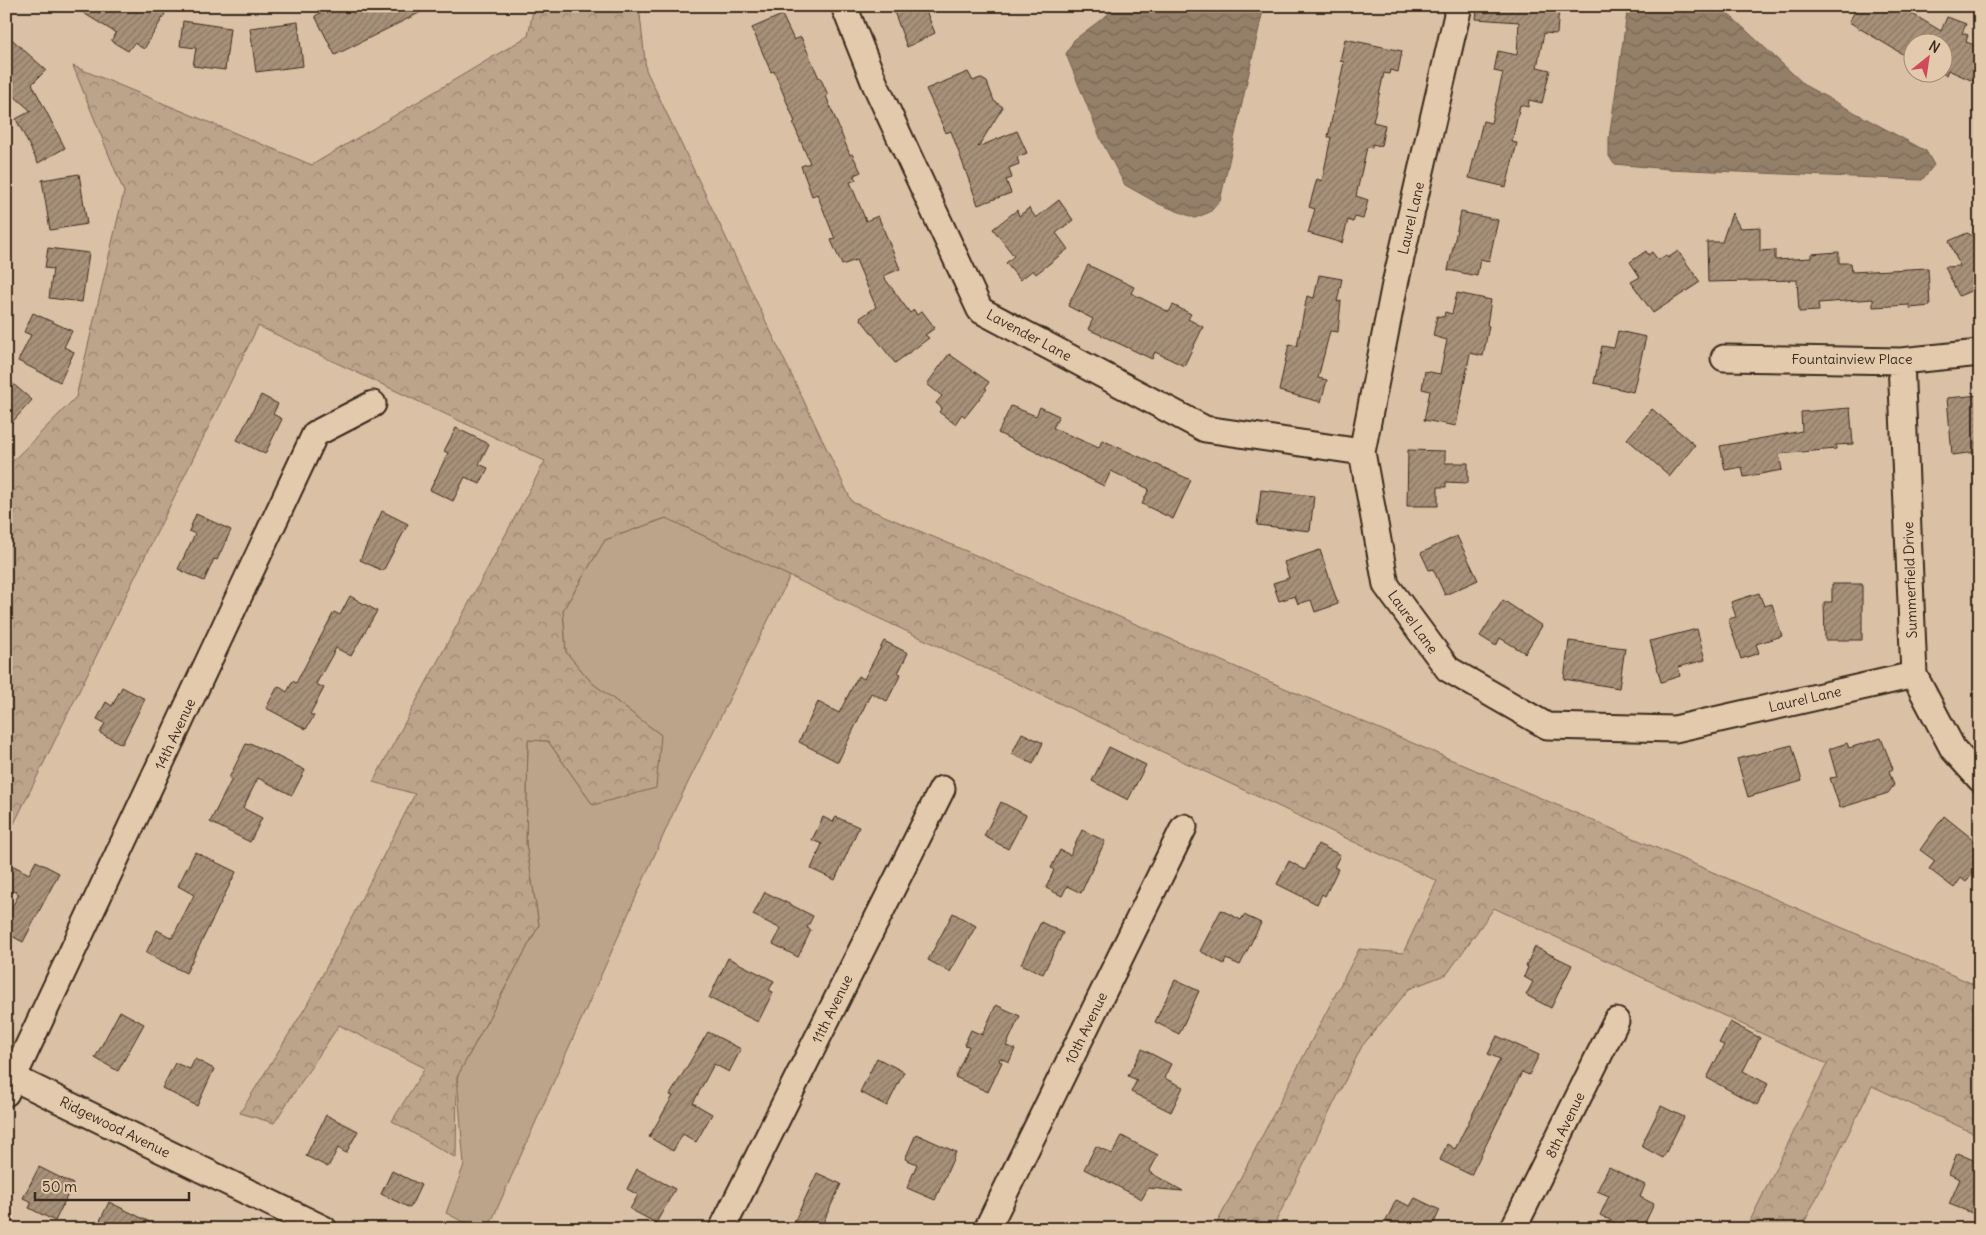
<svg xmlns="http://www.w3.org/2000/svg" width="1986" height="1235" font-family="Delius,sans-serif">
	<style>
		.green { fill: #bca48a; stroke: #7c6754 }
		.forest { fill: url(#forest-crowns); stroke: #7c6754 }
		.water { fill: url(#water-waves); stroke: #705d4b }
		.building { fill: url(#building-hatch); stroke: #3b2a1e }
		.lines { fill: none; stroke-linecap: round; stroke-linejoin: round }
		.street-casing { stroke: #3b2a1e; stroke-width: 29 }
		.street { stroke: #e4caac; stroke-width: 25 }
		.labels { text-anchor: middle; dominant-baseline: central; stroke-width: 4; stroke-linejoin: round; paint-order: stroke }
		.street-label { font-size: 14px; fill: #3b2a1e; stroke: #e4caac }
	</style>
	<defs>
		<pattern id="forest-crowns" width="20" height="18" patternUnits="userSpaceOnUse" patternTransform="scale(1.25)"><rect width="20" height="18" fill="#bca48a"/><path d="M2 6a3 3 0 1 1 6 0M12 15a3 3 0 1 1 6 0" fill="none" stroke="#9a8670"/></pattern>
		<pattern id="water-waves" width="16" height="10" patternUnits="userSpaceOnUse" patternTransform="scale(1.25)"><rect width="16" height="10" fill="#947f69"/><path d="M0 5q4-4 8 0t8 0" fill="none" stroke="#7a6856"/></pattern>
		<pattern id="building-hatch" width="6" height="6" patternUnits="userSpaceOnUse" patternTransform="scale(1.25)"><rect width="6" height="6" fill="#a8917a"/><path d="M-1 1l2-2M0 6l6-6M5 7l2-2" fill="none" stroke="#8a7763"/></pattern>
	</defs>
	<rect width="100%" height="100%" fill="#dac0a4"/>
	<filter id="ink" filterUnits="userSpaceOnUse"><feTurbulence type="fractalNoise" baseFrequency=".02" numOctaves="2"/><feDisplacementMap in="SourceGraphic" scale="10" xChannelSelector="R" yChannelSelector="G"/><feConvolveMatrix kernelMatrix="1 2 1 2 8 2 1 2 1" color-interpolation-filters="sRGB"/></filter>
	<g filter="url(#ink)">
		<path class="green" d="M666,518L790,576L675,809L488,1229H477L446,1213L464,1165L457,1077L539,925L526,844L528,740L548,741L593,805L661,735L592,683L566,652L563,610L605,540Z"/>
		<path class="forest" d="M534,6H639L646,70L852,502L1980,987V1136L1872,1086L1801,1229H1746L1827,1064L1494,908L1447,974L1409,989L1362,1046L1272,1229H1214L1359,949L1403,953L1437,881L666,518L605,540L563,610L566,652L592,683L661,735L656,788L593,805L548,741L528,740L526,844L539,925L457,1077L456,1158L392,1121L425,1068L339,1025L274,1123L240,1113L307,1005L415,794L373,782L545,461L258,326L6,840V468L76,397L124,192L73,66L312,165L528,36Z"/>
		<path class="water" d="M1119,6H1264L1220,201L1210,212L1195,218L1159,204L1125,185L1102,142L1066,54L1074,40Z
			M1628,6H1720L1806,86L1926,151L1934,165L1922,180L1668,169L1614,164L1609,156V138Z"/>
		<path class="building" d="M72,6H153L165,14L144,49L134,43L128,51L111,41L116,33Z
			M334,6H433L335,55L315,16Z
			M892,6H924L935,33L907,47Z
			M1477,6H1559L1557,34L1544,33L1537,67L1550,70L1542,103L1529,100L1528,107L1520,105L1512,142L1517,143L1506,187L1469,178L1483,121L1491,123L1503,73L1494,71L1498,51L1517,55L1519,22L1476,19Z
			M1858,6H1899L1941,31L1947,17L1966,24L1962,33L1968,35L1966,42L1980,47V64L1973,81L1948,70L1946,75L1939,72H1944V42H1914V61L1849,22Z
			M782,15L794,40L801,37L819,78L820,77L828,95L826,96L850,155L852,154L861,172L854,175L856,180L850,182L866,221L878,216L900,269L883,276L910,313L914,310L917,315L922,311L935,328L925,335L929,338L895,363L860,318L876,307L856,260L842,265L831,240L835,239L817,194L812,196L801,166L810,163L793,123L795,122L774,71L771,72L752,28Z
			M183,21L230,28L225,70L193,66L196,48L180,46Z
			M298,22L303,66L256,72L250,28Z
			M6,34L46,70L32,84L65,148L38,163L16,119L31,111L6,89Z
			M1345,39L1402,51L1398,72L1390,70L1389,74L1384,73L1373,122L1385,125L1381,146L1372,144V148L1367,147L1356,196L1368,200L1363,219L1355,217L1353,222L1348,220L1342,243L1308,233L1315,209L1309,207L1317,179L1322,181L1331,137H1328L1344,62L1340,61Z
			M968,72L973,81L980,78L987,82L994,101L1003,107L978,147L1017,131L1027,153L1017,157L1019,164L1009,168L1012,178L1006,180L1011,193L978,205L951,131L946,133L926,89Z
			M79,174L87,224L50,230L42,180Z
			M1059,200L1073,220L1056,233L1068,249L1036,274L1033,270L1020,280L1006,263L1014,256L993,229L1017,210L1019,216L1029,208L1036,218Z
			M1461,212L1498,220L1489,261L1480,259L1477,276L1448,270Z
			M1732,213L1740,228L1760,227V251L1775,250V260L1811,258V254L1839,252V263H1851L1852,272L1928,268L1930,306L1910,308V305L1873,307V299L1818,303L1819,311L1799,312L1797,280L1708,282L1707,242H1722Z
			M1967,233L1973,236L1980,252V287L1959,296L1945,267L1960,266L1949,241Z
			M48,248L89,253L82,302L49,298L53,269L45,268Z
			M1646,251L1648,255L1652,252L1658,260L1666,255L1668,258L1678,251L1700,282L1653,313L1631,282L1640,277L1630,262Z
			M1088,265L1134,287L1131,293L1169,312L1173,305L1191,314L1188,319L1203,327L1184,366L1155,352L1152,359L1088,329L1093,319L1068,306Z
			M1319,275L1342,279L1337,302L1341,301L1338,332L1330,331L1318,378L1327,380L1321,402L1279,391L1289,344L1297,346L1307,296L1314,298Z
			M1457,293L1491,300L1487,325L1489,326L1483,356L1470,353L1456,426L1424,420L1430,391L1422,389L1425,371L1440,374L1447,340L1433,336L1437,316L1444,317L1445,312L1452,314Z
			M33,313L72,331L64,347L74,352L60,382L18,361L31,335L24,332Z
			M1618,331L1646,337L1633,392L1594,383L1602,346L1614,348Z
			M949,354L989,382L985,388L987,389L965,417L962,414L955,424L939,412L942,408L936,403L942,396L927,384Z
			M6,378L32,400L6,429Z
			M261,395L278,404L273,414L282,419L265,454L237,440Z
			M1980,395V441L1975,442L1977,452L1952,455L1947,398Z
			M1011,406L1036,416L1040,407L1059,416L1053,428L1099,448L1102,440L1191,480L1173,519L1142,504L1149,489L1111,471L1104,486L998,433Z
			M1850,408L1853,444L1836,445V449L1779,454L1782,470L1744,477L1742,467L1725,470L1720,446L1802,431L1801,412Z
			M1652,409L1695,445L1670,476L1627,439Z
			M456,428L489,444L479,464L488,468L480,484L465,477L453,501L430,490L448,453L444,451Z
			M1408,450L1445,451V463H1468V483L1446,482V487H1438V506H1407Z
			M1261,490L1314,496L1310,531L1257,525Z
			M382,511L408,524L383,571L360,560Z
			M196,514L231,530L217,560L214,559L204,581L178,569L195,534L189,531Z
			M1457,536L1478,580L1445,595L1433,569L1429,570L1421,553Z
			M1320,550L1338,604L1315,612L1311,600L1298,604L1295,596L1279,601L1273,583L1289,578L1284,562Z
			M1832,584H1862V640H1825L1824,602H1832Z
			M1759,593L1764,606L1772,604L1782,636L1756,644L1759,653L1741,659L1728,619L1736,617L1731,602Z
			M350,596L377,611L351,656L336,648L316,684L324,688L310,714L314,716L306,729L266,708L278,686L287,692L293,681L296,683L334,612L340,615Z
			M1503,600L1542,626L1525,653L1500,638L1496,646L1480,636Z
			M1697,629L1705,660L1678,667L1680,676L1661,682L1650,641Z
			M884,641L908,653L898,673L901,674L887,701L871,693L838,762L799,742L818,702L839,713L858,676L864,679Z
			M1569,641L1625,648L1619,688L1564,679Z
			M122,687L145,699L122,744L100,733L105,723L97,719L106,702L112,706Z
			M1022,733L1043,743L1033,764L1012,754Z
			M1881,738L1893,769L1889,771L1894,785L1888,793L1840,808L1830,778L1837,777L1829,749L1847,743L1849,748Z
			M250,743L305,770L292,795L258,778L243,808L262,818L250,842L210,822L232,779L229,778L246,744L249,745Z
			M1792,745L1802,781L1748,797L1737,759Z
			M1109,747L1146,765L1128,800L1092,781Z
			M1001,802L1026,815L1008,849L984,836Z
			M1944,816L1980,845V863L1966,882L1961,878L1954,888L1929,869L1935,861L1920,850Z
			M823,817L833,822L836,817L859,827L835,880L811,869L822,844L812,840Z
			M1082,830L1105,841L1081,893L1067,886L1062,896L1046,888L1054,870L1051,868L1060,850L1070,855Z
			M1318,844L1340,855L1334,867L1338,869L1325,896L1322,894L1317,904L1277,884L1289,861L1305,870Z
			M195,852L236,872L186,973L146,953L157,930L172,938L194,895L178,886Z
			M36,861L59,873L23,942L6,933V918L19,894L6,887V881L14,866L29,874Z
			M765,892L813,916L807,928L811,930L798,957L773,944L781,929L753,915Z
			M1221,910L1241,920L1244,915L1261,923L1240,965L1226,959L1224,964L1200,951Z
			M953,913L976,926L950,972L928,960Z
			M1041,922L1063,933L1043,974L1021,964Z
			M1535,947L1572,965L1551,1008L1526,995L1533,982L1524,977L1528,967L1526,966Z
			M728,958L774,981L769,990L773,992L758,1022L709,998Z
			M1175,980L1199,991L1179,1034L1155,1022Z
			M996,1005L1020,1016L1006,1046L1015,1049L1009,1062L1000,1058L999,1061L1002,1062L988,1092L955,1077L969,1046L964,1045L971,1030L982,1035Z
			M120,1011L144,1024L118,1071L95,1058Z
			M1730,1022L1760,1038L1743,1071L1768,1084L1757,1105L1707,1078L1724,1045L1719,1043Z
			M708,1032L741,1049L729,1072L714,1064L693,1103L712,1114L696,1142L683,1134L673,1151L649,1137L673,1096L670,1095Z
			M1497,1036L1539,1055L1529,1075L1522,1072L1471,1175L1440,1160L1447,1144L1455,1149L1500,1059L1488,1054Z
			M1142,1049L1171,1064L1164,1078L1183,1087L1171,1112L1131,1092L1137,1080L1128,1076Z
			M877,1058L904,1072L887,1106L860,1092Z
			M195,1059L214,1069L197,1106L162,1088L175,1063L190,1069Z
			M1661,1106L1684,1117L1663,1158L1641,1146Z
			M326,1115L358,1131L346,1153L338,1148L328,1167L306,1156Z
			M916,1134L956,1152L935,1200L907,1188L917,1164L905,1159Z
			M1122,1136L1158,1155L1149,1172L1183,1191L1148,1188L1142,1199L1084,1169L1096,1146L1112,1154Z
			M1957,1153L1980,1163V1216L1949,1204L1960,1179L1949,1174Z
			M39,1167L73,1184L55,1221L29,1208L32,1202L23,1198Z
			M1609,1167L1645,1185L1640,1197L1654,1204L1642,1229H1627L1600,1215L1609,1196L1597,1191Z
			M637,1169L675,1189L656,1223L630,1209L638,1195L627,1189Z
			M392,1171L421,1185L410,1208L381,1194Z
			M817,1173L841,1184L820,1229H791Z
			M1415,1198L1440,1210L1431,1229H1402L1386,1221L1396,1200L1410,1206Z
			M109,1202L164,1229H96Z"/>
		<g class="lines">
			<g class="street-casing">
				<path id="street" d="M844,6L875,84L980,310L1205,429L1362,452
					M1459,6L1395,284L1362,452L1386,585L1448,669L1547,726L1675,729L1914,675
					M1724,358L1901,361L1980,353
					M1901,361L1914,675L1953,749L1980,779
					M14,1078L324,1229
					M6,1093L315,434L373,404
					M722,1229L942,789
					M987,1229L1184,827
					M1513,1229L1616,1021"/>
			</g>
			<use href="#street" class="street"/>
		</g>
	</g>
	<g class="labels">
		<g class="street-label">
			<text transform="translate(1411 218) rotate(-77)">Laurel Lane</text>
			<text transform="translate(1029 335) rotate(28)">Lavender Lane</text>
			<text x="1852" y="359">Fountainview Place</text>
			<text transform="translate(1910 580) rotate(-92)">Summerfield Drive</text>
			<text transform="translate(1413 622) rotate(54)">Laurel Lane</text>
			<text transform="translate(1805 699) rotate(-13)">Laurel Lane</text>
			<text transform="translate(175 734) rotate(-65)">14th Avenue</text>
			<text transform="translate(832 1009) rotate(-64)">11th Avenue</text>
			<text transform="translate(1086 1028) rotate(-64)">10th Avenue</text>
			<text transform="translate(1565 1125) rotate(-64)">8th Avenue</text>
			<text transform="translate(115 1127) rotate(26)">Ridgewood Avenue</text>
		</g>
	</g>
	<rect width="1986" height="1235" fill="none" stroke="#e4caac" stroke-width="25"/>
	<rect x="12" y="12" width="1961" height="1210" fill="none" stroke="#3b2a1e" stroke-width="2" filter="url(#ink)"/>
	<g transform="translate(1928 58) rotate(30)"><circle r="24" fill="#e4caac" stroke="#a08a73"/>
	<path d="M0-4L9 19L0 12L-9 19Z" fill="#d1495b"/>
	<text y="-8" font-size="14" font-weight="bold" text-anchor="middle" fill="#3b2a1e">N</text>
	</g>
	<path d="M35 1192v8h154v-8" fill="none" stroke="#3b2a1e" stroke-width="2.5"/>
	<text x="42" y="1192" font-size="15" fill="#3b2a1e" stroke="#e4caac" stroke-width="4" paint-order="stroke">50 m</text>
</svg>
